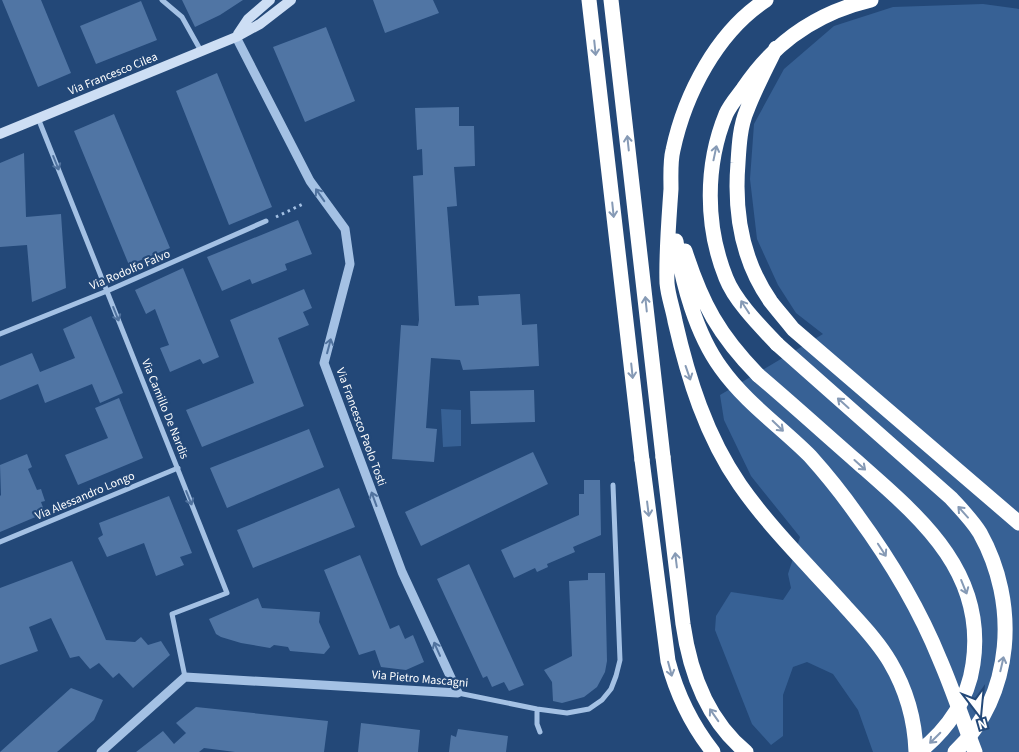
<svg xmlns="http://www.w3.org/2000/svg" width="1019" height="752" font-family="'Source Sans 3',sans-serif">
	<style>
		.green { fill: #376195 }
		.building { fill: #5075a4 }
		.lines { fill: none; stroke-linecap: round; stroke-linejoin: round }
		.path { stroke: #a4c1e4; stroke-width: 3; stroke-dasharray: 2.5 4; stroke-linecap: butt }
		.minor { stroke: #a4c1e4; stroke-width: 5 }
		.tertiary { stroke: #a4c1e4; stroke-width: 9 }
		.secondary { stroke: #cddef4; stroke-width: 10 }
		.motorway { stroke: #fff; stroke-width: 15 }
		.motorway-bridge { stroke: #fff; stroke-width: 15 }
		.oneway { stroke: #869ab5 }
		.oneway2 { stroke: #50729e }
		.labels { text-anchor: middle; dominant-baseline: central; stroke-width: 4.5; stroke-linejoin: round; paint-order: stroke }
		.street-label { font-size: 12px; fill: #fff; stroke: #234878 }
	</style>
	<rect width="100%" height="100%" fill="#234878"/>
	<path class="green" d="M983,4L1019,9V752H873L858,710L833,674L807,662L793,667L783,695V736L771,745L752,724L715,630L716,616L731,592L783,600L791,588L788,574L800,537L751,476L724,420L720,395L823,334L796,313L778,285L757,239L750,179L754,124L784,69L834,26L893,7Z
		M441,409L461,410V446L443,447Z"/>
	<path class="building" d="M2,0H41L71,73L38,87Z
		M182,0H243L220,15L195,27Z
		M373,0H433L439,13L385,33Z
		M141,1L157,40L96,64L80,26Z
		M326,27L355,101L305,122L273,47Z
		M217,73L272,207L229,225L176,91Z
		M459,107V126H474L475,166L454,167L457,206L447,207L455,306L479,305L478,296L520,294L522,325L537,324L539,366L463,370L460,360L431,358L426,428L437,429L434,462L392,459L401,325L418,326L419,320L413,176L423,175L422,149L417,150L415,108Z
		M114,114L170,248L129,265L74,131Z
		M24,153L26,217L61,214L66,288L32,302L27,245L0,247V163Z
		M298,220L312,254L285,264L287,270L252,284L250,279L222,291L207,257Z
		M183,268L219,357L203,364L200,359L170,372L160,348L169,345L155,309L146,314L135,290Z
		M304,289L312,308L303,312L309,325L278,338L304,406L202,447L186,410L254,383L230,320Z
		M91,316L123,393L100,403L92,384L45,403L38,384L0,400V366L32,353L40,372L75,358L63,329Z
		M534,390L535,422L471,424L470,391Z
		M119,398L143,458L78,485L65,455L108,438L95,408Z
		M309,429L324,467L227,508L210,468Z
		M533,452L548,484L421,546L405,512Z
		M27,454L32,467L28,469L37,490L41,489L45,501L41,502L45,513L0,532V496L1,495L0,465Z
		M584,480H600L601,535L573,547L575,552L547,564L548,567L537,572L535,568L514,578L501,550L579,515V494H584Z
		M339,488L355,527L253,568L237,530Z
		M169,496L192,553L180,557L184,565L156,576L144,543L107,557L98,538L103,535L99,523Z
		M360,555L390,629L399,625L405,639L413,635L424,662L406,670L381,667L375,650L359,655L324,570Z
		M72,561L106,640L135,642L141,637L148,645L161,641L170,655L133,688L119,673L113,678L99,663L90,669L79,656L70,658L51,618L29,627L38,651L0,665V588Z
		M469,564L524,685L509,691L504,682L492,687L487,676L483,678L437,579Z
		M588,573H605L607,661L605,672L597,687L584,697L562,703L553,701L552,682L544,670L572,656L569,581L588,580Z
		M258,598L262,608L320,612L319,622L330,647L324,654L290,651L288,647L274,645L270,648L241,643L221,637L216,634L209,619Z
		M71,688L103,700L94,720L57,752H0Z
		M196,707L328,721L324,752H235L204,748L199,752H136L163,731L174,744L186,733L176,723Z
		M361,723L420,730L418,752H358Z
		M458,729L508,736L506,752H449L451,735L456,737Z"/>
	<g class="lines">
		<path class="path" d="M276,217L305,203"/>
		<path class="minor" d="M162,0L182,17L201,51
			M38,118L227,593L172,614L185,677
			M0,334L107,291L266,221
			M0,542L178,468
			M458,693L537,709L567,713L589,709L602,700L611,689L616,676L620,660L613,485
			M537,709V724L540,732"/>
		<path class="tertiary" d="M101,752L185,677L458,693L402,572L324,363L350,264L345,229L310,181L236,37"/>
		<path class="secondary" d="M238,34L248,19L270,0
			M0,134L236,37L260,24L291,0"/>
		<path class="motorway" d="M766,0C717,32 685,94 673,150C670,162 671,176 671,189C669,219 666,253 667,283C668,296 673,309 675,321C688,378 706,436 740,485C770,528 809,566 844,605C860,623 878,641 890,662C906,689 915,721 916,752
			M776,48C766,68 755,89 747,110C740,126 739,146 738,163C734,212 742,261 771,302C778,311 786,320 793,329L1019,523
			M676,241C682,282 696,334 721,368C745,402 781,427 810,456C827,475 843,495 857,515C890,560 919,608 940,660C953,690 963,721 975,752
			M685,251C702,304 719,335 758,375
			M777,344C760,326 735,301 726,278C705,226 705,165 726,114C730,105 737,97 743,89C774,42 816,13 871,0
			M663,457L683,624C690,673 707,720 746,752
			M642,460L668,661C677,695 691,724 713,752"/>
		<path class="motorway-bridge" d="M589,0L642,460
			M611,0L663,457
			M777,344L951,498C961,509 972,520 980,533C1019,603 1014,695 955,752
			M758,375C791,403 823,432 855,460C917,515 987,570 973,664C968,700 947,730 919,752"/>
	</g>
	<defs><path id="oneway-shaft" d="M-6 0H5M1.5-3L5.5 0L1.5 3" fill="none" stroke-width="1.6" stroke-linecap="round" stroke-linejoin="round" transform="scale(1.25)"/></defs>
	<g class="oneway">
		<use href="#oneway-shaft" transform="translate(595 48) rotate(84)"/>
		<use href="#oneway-shaft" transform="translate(628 143) rotate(-96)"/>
		<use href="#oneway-shaft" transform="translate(715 153) rotate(-78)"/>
		<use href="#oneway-shaft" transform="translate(613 210) rotate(84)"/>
		<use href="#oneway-shaft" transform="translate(646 304) rotate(-96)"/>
		<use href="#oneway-shaft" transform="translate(745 307) rotate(-123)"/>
		<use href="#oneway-shaft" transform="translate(632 371) rotate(84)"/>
		<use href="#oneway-shaft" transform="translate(688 373) rotate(71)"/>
		<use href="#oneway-shaft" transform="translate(843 403) rotate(-138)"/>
		<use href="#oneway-shaft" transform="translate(778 426) rotate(44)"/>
		<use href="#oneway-shaft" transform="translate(860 465) rotate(42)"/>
		<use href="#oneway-shaft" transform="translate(648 509) rotate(83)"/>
		<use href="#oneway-shaft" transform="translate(963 512) rotate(-132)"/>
		<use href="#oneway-shaft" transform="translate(882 550) rotate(57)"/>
		<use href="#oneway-shaft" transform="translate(676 560) rotate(-97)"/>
		<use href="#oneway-shaft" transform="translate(964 587) rotate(68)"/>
		<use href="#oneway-shaft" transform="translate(1002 664) rotate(-77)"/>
		<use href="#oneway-shaft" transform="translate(670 669) rotate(75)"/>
		<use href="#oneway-shaft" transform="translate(714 715) rotate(-125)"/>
		<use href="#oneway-shaft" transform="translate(935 738) rotate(135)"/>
	</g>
	<g class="oneway2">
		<use href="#oneway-shaft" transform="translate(56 163) rotate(68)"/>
		<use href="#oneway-shaft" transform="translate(320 195) rotate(-125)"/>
		<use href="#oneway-shaft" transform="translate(116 314) rotate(68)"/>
		<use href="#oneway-shaft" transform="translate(329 346) rotate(-75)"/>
		<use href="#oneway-shaft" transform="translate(189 498) rotate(68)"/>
		<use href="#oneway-shaft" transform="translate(374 499) rotate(-110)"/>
		<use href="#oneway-shaft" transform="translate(437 649) rotate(-114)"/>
	</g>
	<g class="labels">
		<g class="street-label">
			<text transform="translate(113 74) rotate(-22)">Via Francesco Cilea</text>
			<text transform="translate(130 270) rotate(-23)">Via Rodolfo Falvo</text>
			<text transform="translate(165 409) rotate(68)">Via Camillo De Nardis</text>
			<text transform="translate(361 427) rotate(70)">Via Francesco Paolo Tosti</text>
			<text transform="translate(85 496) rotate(-23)">Via Alessandro Longo</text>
			<text transform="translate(420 679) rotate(5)">Via Pietro Mascagni</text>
		</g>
	</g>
	<g transform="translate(979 712) rotate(164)" stroke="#234878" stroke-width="4" paint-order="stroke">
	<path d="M0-4L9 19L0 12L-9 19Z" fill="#ffffff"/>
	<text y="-8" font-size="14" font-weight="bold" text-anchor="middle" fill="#ffffff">N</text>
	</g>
</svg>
